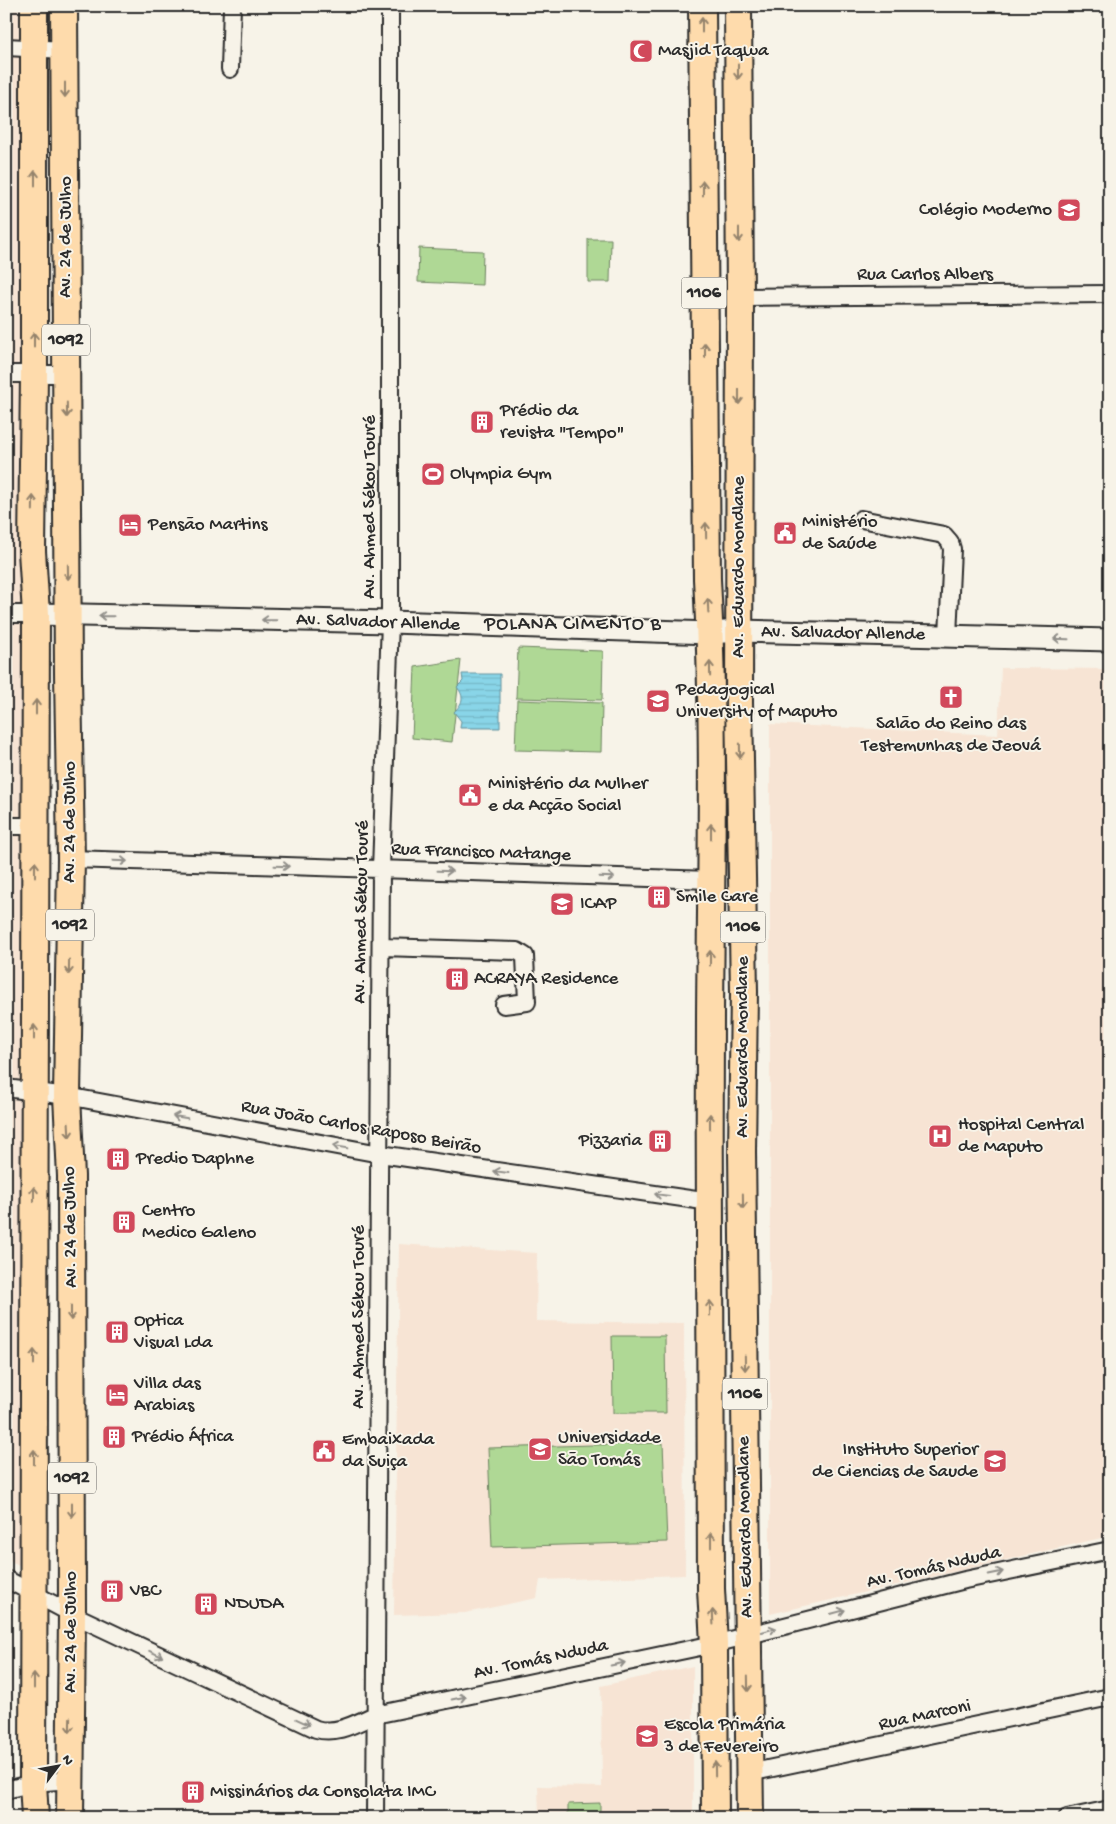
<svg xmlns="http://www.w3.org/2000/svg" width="1116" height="1824" font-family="'Gochi Hand',sans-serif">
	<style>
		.built { fill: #f7e4d4 }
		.green { fill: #afd895; stroke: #6d8260 }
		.water { fill: url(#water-rules); stroke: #63919c }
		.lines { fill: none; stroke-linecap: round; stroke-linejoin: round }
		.minor-casing { stroke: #2b2b2b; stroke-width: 20 }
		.tertiary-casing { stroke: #2b2b2b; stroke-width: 25 }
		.primary-casing { stroke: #2b2b2b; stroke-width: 30 }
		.minor { stroke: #f7f3e8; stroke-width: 16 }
		.tertiary { stroke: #f7f3e8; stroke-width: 21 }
		.primary { stroke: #fedbac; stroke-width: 26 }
		.oneway { stroke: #94836c }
		.oneway2 { stroke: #918f8a }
		.labels { text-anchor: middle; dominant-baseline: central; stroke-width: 4; stroke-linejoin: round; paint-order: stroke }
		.shield { fill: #f7f3e8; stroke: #686764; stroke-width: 1 }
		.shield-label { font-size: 18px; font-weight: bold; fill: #2b2b2b }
		.poi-label { font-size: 19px; fill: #2b2b2b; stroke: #f7f3e8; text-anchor: start }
		.street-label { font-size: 19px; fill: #2b2b2b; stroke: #f7f3e8 }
		.neighbourhood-label { font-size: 20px; letter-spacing: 1px; fill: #2b2b2b; stroke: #f7f3e8 }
	</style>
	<defs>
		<pattern id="water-rules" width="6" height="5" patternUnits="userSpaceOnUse" patternTransform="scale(1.25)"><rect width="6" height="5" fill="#89d5e8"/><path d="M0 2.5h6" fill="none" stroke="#76b7c7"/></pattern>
	</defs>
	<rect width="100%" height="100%" fill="#f7f3e8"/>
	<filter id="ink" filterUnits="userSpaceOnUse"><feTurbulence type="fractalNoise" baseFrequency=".02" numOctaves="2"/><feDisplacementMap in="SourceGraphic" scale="10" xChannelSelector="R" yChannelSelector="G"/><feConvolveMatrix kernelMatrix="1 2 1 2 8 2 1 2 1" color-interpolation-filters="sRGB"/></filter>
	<g filter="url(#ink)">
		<path class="built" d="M6,6H41L23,1567L6,1559Z
			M1001,668L1110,669V1536L770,1614V724L998,735Z
			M399,1244L537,1253L536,1321L684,1323L685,1575L540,1580L537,1598L465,1613L394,1615Z
			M693,1666V1818H539L538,1786L602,1787L601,1686Z
			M6,1693L12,1771L6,1773Z"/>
		<path class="green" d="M588,239H611L610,282H588Z
			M419,248L483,251L482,285L418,282Z
			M518,648L603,651L602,700L516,698Z
			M461,660L452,742L412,738L415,667Z
			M517,700L602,703L601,752L515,750Z
			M612,1336H665L666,1413H613Z
			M663,1443L667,1542L492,1547L488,1448Z
			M600,1803V1818H568V1804Z"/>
		<path class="water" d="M462,674H500V728H460L461,721L454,712C463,703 465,697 457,687L463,681Z"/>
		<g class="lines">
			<g class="minor-casing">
				<path id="minor" d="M6,47L65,50
					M230,69L232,6
					M740,297L1110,294
					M6,374H66
					M861,519L944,535L950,542L952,549L948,636
					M6,614H36
					M6,826H35
					M71,859L711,880
					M381,947L517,951L525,956L527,1002L504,1005
					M6,1088L67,1096L380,1154L710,1202
					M6,1579L72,1614L316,1729C337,1735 356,1723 375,1715L714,1644L965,1580L1110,1550
					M749,1773L1110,1697
					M6,1790L33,1783L70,1780
					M375,1818L381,869L390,622V6
					M1067,1818L1110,1809"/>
			</g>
			<g class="tertiary-casing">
				<path id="tertiary" d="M36,614L390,622L710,633L739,631L1110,640"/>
			</g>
			<g class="primary-casing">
				<path id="primary" d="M34,6V374L32,551L36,614L33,1783L35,1818
					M64,6L68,674L71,859L67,1096L71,1176L72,1614L70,1818
					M702,6L707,579C715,724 711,870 710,1016C709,1207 711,1398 711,1589L714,1644L715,1818
					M738,6L740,297L739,702L744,992L742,1152L750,1818"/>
			</g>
			<use href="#minor" class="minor"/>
			<use href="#tertiary" class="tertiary"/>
			<use href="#primary" class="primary"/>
		</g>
		<defs><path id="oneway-shaft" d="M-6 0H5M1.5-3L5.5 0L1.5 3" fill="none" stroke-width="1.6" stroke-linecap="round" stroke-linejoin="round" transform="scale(1.25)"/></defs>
		<g class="oneway">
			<use href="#oneway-shaft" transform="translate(702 25) rotate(-90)"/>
			<use href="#oneway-shaft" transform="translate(738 72) rotate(90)"/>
			<use href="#oneway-shaft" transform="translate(65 90) rotate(90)"/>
			<use href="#oneway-shaft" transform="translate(35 178) rotate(-90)"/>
			<use href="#oneway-shaft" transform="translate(703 188) rotate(-90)"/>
			<use href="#oneway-shaft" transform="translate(739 235) rotate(90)"/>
			<use href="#oneway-shaft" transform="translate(34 340) rotate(-90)"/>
			<use href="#oneway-shaft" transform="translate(705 350) rotate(-90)"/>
			<use href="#oneway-shaft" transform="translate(739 397) rotate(90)"/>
			<use href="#oneway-shaft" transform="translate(67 410) rotate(89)"/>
			<use href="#oneway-shaft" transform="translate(33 503) rotate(-89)"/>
			<use href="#oneway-shaft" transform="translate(706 530) rotate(-91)"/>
			<use href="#oneway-shaft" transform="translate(68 572) rotate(89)"/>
			<use href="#oneway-shaft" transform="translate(708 606) rotate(-93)"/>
			<use href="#oneway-shaft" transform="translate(710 669) rotate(-91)"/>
			<use href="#oneway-shaft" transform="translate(36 707) rotate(-90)"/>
			<use href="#oneway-shaft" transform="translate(740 751) rotate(89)"/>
			<use href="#oneway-shaft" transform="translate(711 831) rotate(-90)"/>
			<use href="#oneway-shaft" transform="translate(35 869) rotate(-90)"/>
			<use href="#oneway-shaft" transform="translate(710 958) rotate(-90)"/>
			<use href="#oneway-shaft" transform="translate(69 967) rotate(91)"/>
			<use href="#oneway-shaft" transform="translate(34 1032) rotate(-90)"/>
			<use href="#oneway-shaft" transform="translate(710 1121) rotate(-90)"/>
			<use href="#oneway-shaft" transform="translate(69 1130) rotate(87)"/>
			<use href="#oneway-shaft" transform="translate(34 1194) rotate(-90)"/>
			<use href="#oneway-shaft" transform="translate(743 1201) rotate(89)"/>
			<use href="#oneway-shaft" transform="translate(710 1308) rotate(-90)"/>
			<use href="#oneway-shaft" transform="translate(71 1313) rotate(90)"/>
			<use href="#oneway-shaft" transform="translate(34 1357) rotate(-90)"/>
			<use href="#oneway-shaft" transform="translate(745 1363) rotate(89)"/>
			<use href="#oneway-shaft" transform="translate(34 1457) rotate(-90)"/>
			<use href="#oneway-shaft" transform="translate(72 1510) rotate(90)"/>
			<use href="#oneway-shaft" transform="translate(711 1540) rotate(-90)"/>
			<use href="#oneway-shaft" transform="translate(713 1617) rotate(-93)"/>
			<use href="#oneway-shaft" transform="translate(34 1681) rotate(-90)"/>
			<use href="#oneway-shaft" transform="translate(748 1684) rotate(89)"/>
			<use href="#oneway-shaft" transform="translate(70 1725) rotate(91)"/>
			<use href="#oneway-shaft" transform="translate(715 1769) rotate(-91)"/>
		</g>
		<g class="oneway2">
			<use href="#oneway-shaft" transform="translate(106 616) rotate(-179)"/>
			<use href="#oneway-shaft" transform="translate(269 620) rotate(-179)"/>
			<use href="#oneway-shaft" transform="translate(1061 639) rotate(-178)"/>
			<use href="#oneway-shaft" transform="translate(120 861) rotate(2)"/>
			<use href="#oneway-shaft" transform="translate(282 866) rotate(2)"/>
			<use href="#oneway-shaft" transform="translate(445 871) rotate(2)"/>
			<use href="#oneway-shaft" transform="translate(607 877) rotate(2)"/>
			<use href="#oneway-shaft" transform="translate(180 1117) rotate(-170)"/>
			<use href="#oneway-shaft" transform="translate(340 1147) rotate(-170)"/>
			<use href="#oneway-shaft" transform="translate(501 1172) rotate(-172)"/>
			<use href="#oneway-shaft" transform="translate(662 1195) rotate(-172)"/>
			<use href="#oneway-shaft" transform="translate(996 1573) rotate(-12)"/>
			<use href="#oneway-shaft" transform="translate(838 1612) rotate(-15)"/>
			<use href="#oneway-shaft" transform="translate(769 1630) rotate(-15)"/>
			<use href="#oneway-shaft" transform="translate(156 1654) rotate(25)"/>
			<use href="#oneway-shaft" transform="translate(618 1664) rotate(-12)"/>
			<use href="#oneway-shaft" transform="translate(459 1698) rotate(-12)"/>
			<use href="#oneway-shaft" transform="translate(303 1722) rotate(25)"/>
		</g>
	</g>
	<defs>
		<g id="mosque-square" transform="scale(1.25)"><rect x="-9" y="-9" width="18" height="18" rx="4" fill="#d1495b" stroke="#f7f3e8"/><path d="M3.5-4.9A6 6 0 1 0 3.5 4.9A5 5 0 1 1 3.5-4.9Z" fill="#fff"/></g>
		<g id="school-square" transform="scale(1.25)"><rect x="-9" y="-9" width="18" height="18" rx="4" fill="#d1495b" stroke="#f7f3e8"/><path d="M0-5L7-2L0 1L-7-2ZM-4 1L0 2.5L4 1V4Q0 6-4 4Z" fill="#fff"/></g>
		<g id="building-square" transform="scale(1.25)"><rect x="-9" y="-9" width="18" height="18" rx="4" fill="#d1495b" stroke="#f7f3e8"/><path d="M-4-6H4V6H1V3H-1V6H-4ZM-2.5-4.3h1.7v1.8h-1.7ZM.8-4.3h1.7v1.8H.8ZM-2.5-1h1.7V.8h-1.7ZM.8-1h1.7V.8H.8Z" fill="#fff"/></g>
		<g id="stadium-square" transform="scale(1.25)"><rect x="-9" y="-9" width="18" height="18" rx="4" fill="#d1495b" stroke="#f7f3e8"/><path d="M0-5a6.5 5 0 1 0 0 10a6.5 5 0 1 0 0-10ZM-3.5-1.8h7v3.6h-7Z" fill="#fff"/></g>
		<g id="hotel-square" transform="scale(1.25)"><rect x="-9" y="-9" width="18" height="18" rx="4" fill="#d1495b" stroke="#f7f3e8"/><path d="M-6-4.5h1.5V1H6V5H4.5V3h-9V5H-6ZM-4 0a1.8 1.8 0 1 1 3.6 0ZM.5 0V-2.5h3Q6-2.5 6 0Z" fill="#fff"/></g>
		<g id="civic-square" transform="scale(1.25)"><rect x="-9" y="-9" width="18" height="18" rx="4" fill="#d1495b" stroke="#f7f3e8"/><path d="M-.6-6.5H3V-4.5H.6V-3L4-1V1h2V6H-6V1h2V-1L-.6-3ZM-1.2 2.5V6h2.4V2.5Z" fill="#fff"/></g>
		<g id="church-square" transform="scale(1.25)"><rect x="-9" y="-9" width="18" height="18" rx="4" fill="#d1495b" stroke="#f7f3e8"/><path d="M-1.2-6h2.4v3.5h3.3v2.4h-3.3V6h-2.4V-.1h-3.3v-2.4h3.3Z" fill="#fff"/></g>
		<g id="university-square" transform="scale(1.25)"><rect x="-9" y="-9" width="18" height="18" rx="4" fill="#d1495b" stroke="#f7f3e8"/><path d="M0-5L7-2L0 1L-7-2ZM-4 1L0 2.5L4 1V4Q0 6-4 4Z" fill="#fff"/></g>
		<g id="hospital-square" transform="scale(1.25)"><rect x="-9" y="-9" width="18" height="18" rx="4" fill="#d1495b" stroke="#f7f3e8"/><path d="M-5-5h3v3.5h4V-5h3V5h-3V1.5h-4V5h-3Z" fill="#fff"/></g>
	</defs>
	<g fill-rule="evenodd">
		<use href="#mosque-square" x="641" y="51"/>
		<use href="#school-square" x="1069" y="210"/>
		<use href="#building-square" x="482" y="422"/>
		<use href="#stadium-square" x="433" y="474"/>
		<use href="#hotel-square" x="130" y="525"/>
		<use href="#civic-square" x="785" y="533"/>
		<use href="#church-square" x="951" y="697"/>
		<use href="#university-square" x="658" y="701"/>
		<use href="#civic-square" x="470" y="795"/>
		<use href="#building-square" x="659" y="897"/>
		<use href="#university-square" x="562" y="904"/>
		<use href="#building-square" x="457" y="979"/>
		<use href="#hospital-square" x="940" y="1136"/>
		<use href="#building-square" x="660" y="1141"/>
		<use href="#building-square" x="118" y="1159"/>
		<use href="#building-square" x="124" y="1222"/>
		<use href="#building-square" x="117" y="1332"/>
		<use href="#hotel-square" x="117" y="1395"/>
		<use href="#building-square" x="114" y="1437"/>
		<use href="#university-square" x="540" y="1449"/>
		<use href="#civic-square" x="324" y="1451"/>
		<use href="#school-square" x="995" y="1461"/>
		<use href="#building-square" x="112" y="1591"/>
		<use href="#building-square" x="206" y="1604"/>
		<use href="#school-square" x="647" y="1736"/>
		<use href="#building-square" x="193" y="1792"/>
	</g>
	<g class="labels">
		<g class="shield">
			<rect x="681.5" y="277.5" width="45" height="31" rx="4"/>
			<rect x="42" y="324.5" width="48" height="31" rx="4"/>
			<rect x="46" y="909.5" width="48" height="31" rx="4"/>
			<rect x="720.5" y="911.5" width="45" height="31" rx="4"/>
			<rect x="722.5" y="1378.5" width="45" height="31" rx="4"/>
			<rect x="48" y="1462.5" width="48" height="31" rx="4"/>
		</g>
		<g class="shield-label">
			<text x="704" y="293">1106</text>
			<text x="66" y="340">1092</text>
			<text x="70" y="925">1092</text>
			<text x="743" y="927">1106</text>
			<text x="745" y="1394">1106</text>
			<text x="72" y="1478">1092</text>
		</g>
		<g class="poi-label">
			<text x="658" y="51">Masjid Taqwa</text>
			<text x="1052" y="210" text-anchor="end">Colégio Moderno</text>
			<text x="500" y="411">Prédio da<tspan x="500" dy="22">revista "Tempo"</tspan></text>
			<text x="450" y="474">Olympia Gym</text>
			<text x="802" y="522">Ministério<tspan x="802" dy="22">de Saúde</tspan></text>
			<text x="148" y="525">Pensão Martins</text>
			<text x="676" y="690">Pedagogical<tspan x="676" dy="22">University of Maputo</tspan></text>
			<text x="951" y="724" text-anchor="middle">Salão do Reino das<tspan x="951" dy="22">Testemunhas de Jeová</tspan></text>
			<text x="488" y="784">Ministério da Mulher<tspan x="488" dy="22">e da Acção Social</tspan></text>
			<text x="676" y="897">Smile Care</text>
			<text x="580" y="904">ICAP</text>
			<text x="474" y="979">ACRAYA Residence</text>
			<text x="958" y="1125">Hospital Central<tspan x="958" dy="22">de Maputo</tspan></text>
			<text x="642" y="1141" text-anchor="end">Pizzaria</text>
			<text x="136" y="1159">Predio Daphne</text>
			<text x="142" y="1211">Centro<tspan x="142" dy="22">Medico Galeno</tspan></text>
			<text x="134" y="1321">Optica<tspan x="134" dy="22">Visual Lda</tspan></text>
			<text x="134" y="1384">Villa das<tspan x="134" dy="22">Arabias</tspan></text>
			<text x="132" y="1437">Prédio África</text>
			<text x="558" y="1438">Universidade<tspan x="558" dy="22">São Tomás</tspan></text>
			<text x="342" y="1440">Embaixada<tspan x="342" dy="22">da Suiça</tspan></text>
			<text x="978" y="1450" text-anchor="end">Instituto Superior<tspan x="978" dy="22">de Ciencias de Saude</tspan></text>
			<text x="130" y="1591">VBC</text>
			<text x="224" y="1604">NDUDA</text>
			<text x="664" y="1725">Escola Primária<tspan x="664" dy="22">3 de Fevereiro</tspan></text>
			<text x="210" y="1792">Missinários da Consolata IMC</text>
		</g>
		<g class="street-label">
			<text transform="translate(66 237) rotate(-90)">Av. 24 de Julho</text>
			<text x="925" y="275">Rua Carlos Albers</text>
			<text transform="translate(370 507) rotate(-90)">Av. Ahmed Sékou Touré</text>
			<text transform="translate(739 567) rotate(-90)">Av. Eduardo Mondlane</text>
			<text transform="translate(378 623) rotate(2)">Av. Salvador Allende</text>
			<text transform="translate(843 634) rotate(1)">Av. Salvador Allende</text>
			<text transform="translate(70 822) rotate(-90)">Av. 24 de Julho</text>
			<text transform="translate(481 853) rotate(2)">Rua Francisco Matange</text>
			<text transform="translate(362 912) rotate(-89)">Av. Ahmed Sékou Touré</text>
			<text transform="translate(743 1047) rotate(-90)">Av. Eduardo Mondlane</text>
			<text transform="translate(361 1128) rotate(10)">Rua João Carlos Raposo Beirão</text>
			<text transform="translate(71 1227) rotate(-91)">Av. 24 de Julho</text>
			<text transform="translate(359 1317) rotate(-90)">Av. Ahmed Sékou Touré</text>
			<text transform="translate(746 1527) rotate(-91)">Av. Eduardo Mondlane</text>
			<text transform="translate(934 1568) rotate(-13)">Av. Tomás Nduda</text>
			<text transform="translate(71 1632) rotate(-90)">Av. 24 de Julho</text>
			<text transform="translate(541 1660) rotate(-12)">Av. Tomás Nduda</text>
			<text transform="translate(925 1716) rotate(-12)">Rua Marconi</text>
		</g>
		<g class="neighbourhood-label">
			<text x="573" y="625">POLANA CIMENTO B</text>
		</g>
	</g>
	<rect width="1116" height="1824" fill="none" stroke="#f7f3e8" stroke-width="25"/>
	<rect x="12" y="12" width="1091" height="1799" fill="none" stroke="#2b2b2b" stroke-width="2" filter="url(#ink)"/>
	<g transform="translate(58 1766) rotate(58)" stroke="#f7f3e8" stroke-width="4" paint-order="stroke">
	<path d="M0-4L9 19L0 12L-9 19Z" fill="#2b2b2b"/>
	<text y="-8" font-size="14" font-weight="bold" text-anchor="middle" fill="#2b2b2b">N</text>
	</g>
</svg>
